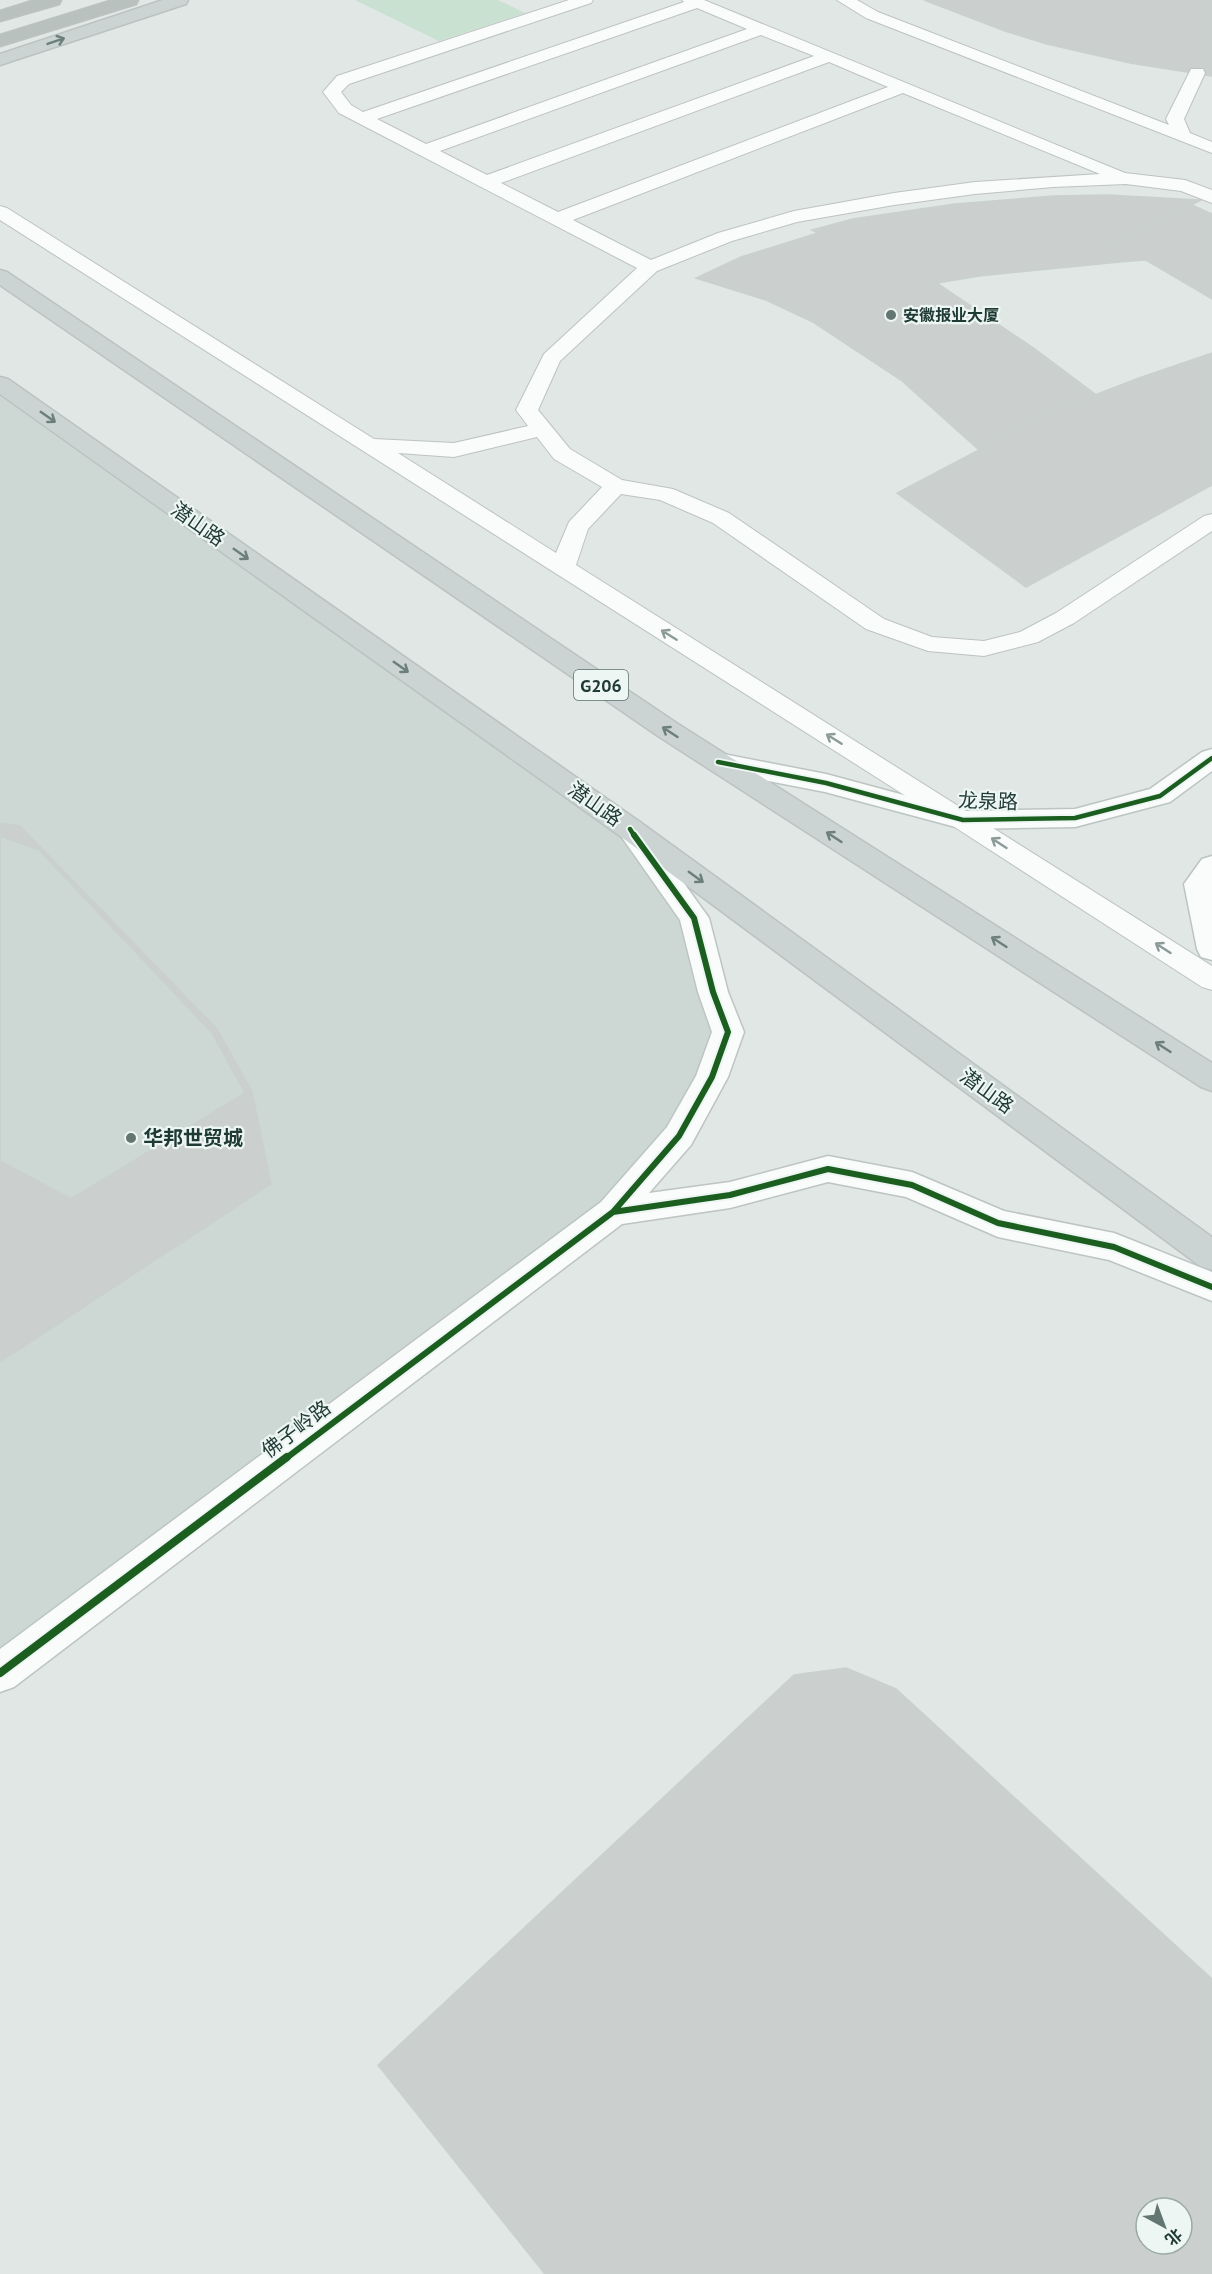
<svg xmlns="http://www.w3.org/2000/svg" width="1212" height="2274" font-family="'PT Sans','Noto Sans SC',sans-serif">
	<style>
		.built { fill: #cdd8d4 }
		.green { fill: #c8e1d1 }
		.building { fill: #cbd0ce; stroke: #c9d0cd; stroke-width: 1.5; fill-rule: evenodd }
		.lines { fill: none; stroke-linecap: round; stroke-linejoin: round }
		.lane-casing { stroke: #bdc3c1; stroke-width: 2 }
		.secondary-casing { stroke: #bcc5c2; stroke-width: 3 }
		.primary-casing { stroke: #bac3c1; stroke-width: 3 }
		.highway-casing { stroke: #bac3c1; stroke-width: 3 }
		.lane { fill: #fafbfb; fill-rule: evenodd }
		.secondary { fill: #fafbfb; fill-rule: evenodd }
		.primary { fill: #cbd4d2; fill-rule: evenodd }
		.highway { fill: #b9c1bf; fill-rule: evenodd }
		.cycleway-far2-casing { stroke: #edf6f3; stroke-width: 8 }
		.cycleway-far1-casing { stroke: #edf6f3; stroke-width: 10 }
		.cycleway-casing { stroke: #edf6f3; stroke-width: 11 }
		.cycleway-far2 { stroke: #1b5e20; stroke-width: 4.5 }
		.cycleway-far1 { stroke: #1b5e20; stroke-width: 6 }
		.cycleway { stroke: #1b5e20; stroke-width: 8 }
		.oneway { stroke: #6c7f7b }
		.oneway2 { stroke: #8c9a98 }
		.poi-dot { fill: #637672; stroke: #edf6f3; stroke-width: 2 }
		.labels { text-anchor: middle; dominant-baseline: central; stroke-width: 4.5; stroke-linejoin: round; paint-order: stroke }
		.far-poi-label { font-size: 16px; font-weight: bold; fill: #1f3934; stroke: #edf6f3; text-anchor: start }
		.shield { fill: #edf6f3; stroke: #5d726d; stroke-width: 1.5 }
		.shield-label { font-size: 18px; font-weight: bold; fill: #1f3934 }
		.street-label { font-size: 20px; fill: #1f3934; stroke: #edf6f3 }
		.poi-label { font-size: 20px; font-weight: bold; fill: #1f3934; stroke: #edf6f3; text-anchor: start }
	</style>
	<rect width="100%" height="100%" fill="#e0e7e4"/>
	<path class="built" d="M0,384L630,829L694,918L728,1032L613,1212L0,1673Z"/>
	<path class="green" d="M355,0H498L525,13L439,41Z"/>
	<path class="building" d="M924,0H1212V76L1130,63L1047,44L1005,31Z
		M1107,195L1201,200L1115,243L1119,262L979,276L937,283L1035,349L1095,394L1053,411L978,449L901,380L813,322L766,300L696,278L741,257L818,233L812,230L853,219L955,204L1054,196Z
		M1192,205L1212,214V299L1146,260L1119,262L1115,243Z
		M1212,353V485L1026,587L897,493L1053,411L1139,378Z
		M0,823L20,826L217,1029L252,1092L271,1184L0,1362Z
		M0,836L39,850L212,1033L245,1093L71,1199L0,1161Z
		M846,1668L896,1689L1212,1979V2274H545L378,2065L794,1675ZM1146,2208H1182V2244H1146Z"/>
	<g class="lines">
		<g class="lane-casing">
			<path id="lane" d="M569,0H593L591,3L349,84L341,92L351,105L363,112L684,2L682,0H704L1125,173L1185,180L1212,190V203L1181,191L1126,184L1053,187L975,194L894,205L797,222L732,241L657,271L560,361L538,410L570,449L622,480L673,489L729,513L884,619L932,637L984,641L1020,632L1056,613L1204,516L1212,514V531L1074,623L1038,642L984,656L928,651L866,629L713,523L660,500L621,494L588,529L576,565L1212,966V990L1202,987L953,826L0,220V206L7,208L374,439L454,443L528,426L516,410L544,354L637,268L339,113L323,92L337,76ZM697,8L747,29L426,144L377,119ZM761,35L814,56L487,175L440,151ZM829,62L888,87L558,212L501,183ZM903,93L1100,174L975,182L894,193L794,211L718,233L651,260L573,220ZM537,437L554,459L602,487L569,522L556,553L398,453L454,457Z
				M837,0H857L878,12L1169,125L1166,119L1191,69H1203L1205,73L1184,119L1190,133L1212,142V153L866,18Z"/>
		</g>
		<g class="secondary-casing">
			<path id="secondary" d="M1212,749V771L1170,802L1075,827L963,829L825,792L718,771L708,768L704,762L708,756L718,753L826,774L963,811L1075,809L1150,789L1202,752Z
				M630,820L640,822L709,918L728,992L744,1032L728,1077L691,1145L649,1193L730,1182L828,1156L912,1172L1004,1211L1114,1233L1212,1272V1301L1109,1260L998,1237L906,1197L828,1182L730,1208L622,1224L14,1687L0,1692V1649L601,1202L667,1127L696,1076L712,1032L698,992L680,920L616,829L620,822Z
				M1212,856V960L1201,957L1197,949L1184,884L1202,859Z"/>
		</g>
		<g class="primary-casing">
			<path id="primary" d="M163,0H188L186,4L0,65V54Z
				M0,270L7,272L678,724L1212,1063V1091L1201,1087L658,736L0,285Z
				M0,377L8,379L640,822L1212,1237V1270L1200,1266L620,836L0,394Z"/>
		</g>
		<g class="highway-casing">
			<path id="highway" d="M35,0H61L59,4L0,21V11Z
				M113,0H138L136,4L0,46V35Z"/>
		</g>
		<use href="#lane" class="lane"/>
		<use href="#secondary" class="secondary"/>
		<use href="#primary" class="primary"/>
		<use href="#highway" class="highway"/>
		<g class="cycleway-far2-casing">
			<path id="cycleway-far2" d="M718,762L826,783L963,820L1075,818L1160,796L1212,758
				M630,829L635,837"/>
		</g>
		<g class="cycleway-far1-casing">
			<path id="cycleway-far1" d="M613,1212L730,1195L828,1169L912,1185L998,1223L1114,1247L1212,1287
				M285,1459L613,1212L679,1136L712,1077L728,1032L713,992L694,918L634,835"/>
		</g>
		<g class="cycleway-casing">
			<path id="cycleway" d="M0,1673L287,1457"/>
		</g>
		<use href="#cycleway-far2" class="cycleway-far2"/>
		<use href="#cycleway-far1" class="cycleway-far1"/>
		<use href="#cycleway" class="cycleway"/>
	</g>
	<defs><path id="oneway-shaft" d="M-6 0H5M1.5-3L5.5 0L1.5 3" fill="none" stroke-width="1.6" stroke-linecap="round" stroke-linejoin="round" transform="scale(1.5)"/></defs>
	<g class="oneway">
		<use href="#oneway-shaft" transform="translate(56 41) rotate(-19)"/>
		<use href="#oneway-shaft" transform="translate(48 417) rotate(35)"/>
		<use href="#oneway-shaft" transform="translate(241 554) rotate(35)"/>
		<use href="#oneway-shaft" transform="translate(401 667) rotate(35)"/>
		<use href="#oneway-shaft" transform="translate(670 732) rotate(-147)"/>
		<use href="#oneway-shaft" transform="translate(834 837) rotate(-147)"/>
		<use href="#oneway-shaft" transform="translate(696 877) rotate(36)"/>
		<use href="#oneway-shaft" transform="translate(999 942) rotate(-147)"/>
		<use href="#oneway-shaft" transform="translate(1163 1047) rotate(-147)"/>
	</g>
	<g class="oneway2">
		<use href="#oneway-shaft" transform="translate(669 635) rotate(-148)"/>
		<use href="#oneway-shaft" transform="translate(834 739) rotate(-148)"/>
		<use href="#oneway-shaft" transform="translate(999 843) rotate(-147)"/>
		<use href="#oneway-shaft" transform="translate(1163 948) rotate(-147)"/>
	</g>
	<g class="poi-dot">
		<circle cx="891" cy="315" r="6"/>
		<circle cx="131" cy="1138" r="6"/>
	</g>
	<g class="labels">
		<g class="far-poi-label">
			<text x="903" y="315">安徽报业大厦</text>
		</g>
		<rect class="shield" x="574" y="670" width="54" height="30" rx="4.5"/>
		<g class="shield-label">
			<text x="601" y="685">G206</text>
		</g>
		<g class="street-label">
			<text transform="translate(198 524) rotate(35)">潜山路</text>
			<text transform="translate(988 801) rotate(2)">龙泉路</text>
			<text transform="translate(595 804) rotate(35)">潜山路</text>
			<text transform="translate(987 1091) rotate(36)">潜山路</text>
			<text transform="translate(296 1429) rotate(-37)">佛子岭路</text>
		</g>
		<g class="poi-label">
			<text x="143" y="1138">华邦世贸城</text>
		</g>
	</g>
	<g transform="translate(1164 2226) rotate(139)"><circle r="28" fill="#edf6f3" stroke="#9baaa7" stroke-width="1.5"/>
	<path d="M0-4.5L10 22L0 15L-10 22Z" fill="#637672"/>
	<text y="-9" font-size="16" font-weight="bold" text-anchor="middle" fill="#1f3934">北</text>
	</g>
</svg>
